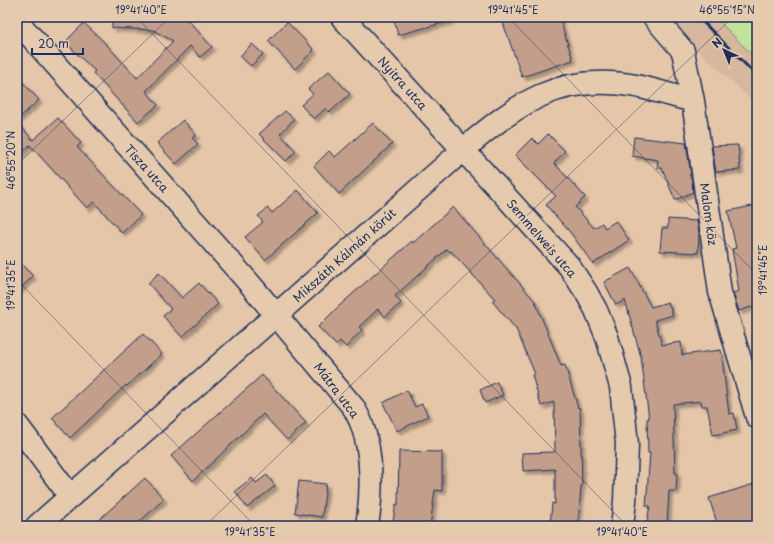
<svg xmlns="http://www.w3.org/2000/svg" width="774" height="543" font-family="'Playpen Sans',sans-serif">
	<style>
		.built { fill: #d7b79e }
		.green { fill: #c4e29a; stroke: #70887c }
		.building { fill: #c39f8b; stroke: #1b2f5e; filter: url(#shadow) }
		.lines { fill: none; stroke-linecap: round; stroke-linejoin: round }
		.minor-casing { stroke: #1b2f5e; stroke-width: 25 }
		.minor { stroke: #e5caad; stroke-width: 22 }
		.rail { stroke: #1b2f5e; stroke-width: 3 }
		.ticks { fill: none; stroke: #1b2f5e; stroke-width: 1; stroke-opacity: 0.45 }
		.labels { text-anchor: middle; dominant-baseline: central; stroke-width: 3.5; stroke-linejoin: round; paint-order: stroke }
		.street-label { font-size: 12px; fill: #1b2f5e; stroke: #e5caad }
		.neatline { fill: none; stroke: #1b2f5e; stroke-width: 1.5 }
		.ticks-label { font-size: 10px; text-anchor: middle; fill: #1b2f5e }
	</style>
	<defs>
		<filter id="shadow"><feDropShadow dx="3.5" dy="3.5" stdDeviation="1" flood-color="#0004"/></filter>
	</defs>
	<rect width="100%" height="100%" fill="#e5c6a8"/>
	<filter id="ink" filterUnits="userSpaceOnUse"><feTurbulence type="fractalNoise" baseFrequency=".025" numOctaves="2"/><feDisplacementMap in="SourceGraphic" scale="8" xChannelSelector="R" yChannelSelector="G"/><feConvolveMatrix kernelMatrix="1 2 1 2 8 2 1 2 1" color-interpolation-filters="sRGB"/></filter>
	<g filter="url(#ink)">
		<path class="built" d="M669,17H715L757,60V105L693,46Z"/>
		<path class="green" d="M715,17H757V60Z"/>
		<path class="building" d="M112,17H185L212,47L200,57L190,46L146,91L158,105L138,122L93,73L95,71L65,42L84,23L106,44L137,78L173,41L153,30L112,28Z
			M393,17H450V21L398,35Z
			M501,17H559L573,60L522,77Z
			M287,22L314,50L295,69L268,41Z
			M252,44L263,54L251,66L240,56Z
			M329,71L350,94L330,112L326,108L314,119L301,105L313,94L308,89Z
			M17,76L39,100L17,120Z
			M285,111L294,119L280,134L296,151L286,161L259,134Z
			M58,118L81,143L77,147L141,215L122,233L94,202L87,208L30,145L17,157V122L33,140Z
			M183,120L196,135L192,138L198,144L176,164L157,143Z
			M373,123L392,144L339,194L314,166L329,151L335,157Z
			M548,134L565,151L554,163L585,197L575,207L594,228L602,223L605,228L616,221L629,240L593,264L570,232L546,205L556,196L515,155L532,138L538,144Z
			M634,137L686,143L691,175H689L692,180L693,192L675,200L662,168H657L658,160L632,156Z
			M738,145L740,170L716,172L712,146Z
			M298,190L318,213L265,260L245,237L263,222L258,216L268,208L272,213Z
			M757,205V305L739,311L733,293L739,291L732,249L736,248L728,211Z
			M453,207L535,301L561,366L565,365L578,408H580L582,486H581L578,526H550L552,503L555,504V469L523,471L522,453L555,452L554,402L541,406L532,375L535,374L516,329L492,301L495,299L451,251L450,252L447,249L395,296L401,303L385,317L378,309L359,327L362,330L346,347L340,341L336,345L318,327L338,307L412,241L413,243Z
			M668,219L697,221L699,233L698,253L660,251L662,228H668Z
			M17,260L33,276L17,292Z
			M630,268L651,307L668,302L673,315L655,320L662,345L681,342L682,355L721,350L729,414L734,413L737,430L713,435L707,406H702L701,401L673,404L675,473H677L676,491H669L667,526H646L650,506H646L650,453H648L647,419H649L641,357L625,300L616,305L604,282Z
			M159,273L182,298L199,283L218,304L182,337L163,316L171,309L148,283Z
			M143,334L162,354L127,386L126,385L70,438L52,418Z
			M262,375L306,423L287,440L263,414L193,481L171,456Z
			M497,382L503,395L485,403L480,390Z
			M407,390L415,407L422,404L428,416L397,431L383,403Z
			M399,451L442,452V491L435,490L430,526H392L396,504L398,505Z
			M267,475L275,486L247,508L235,491L252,478L256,483Z
			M145,478L164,499L135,526H92Z
			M299,481L326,484L322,517L295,513Z
			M754,484L757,492V526H718L709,498Z"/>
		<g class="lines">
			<g class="minor-casing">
				<path id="minor" d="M342,17L569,266L586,292L596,310L607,337L621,387L627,444L625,501L622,526
					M654,17L683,51L693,101L720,292L757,417
					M17,21L250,284L354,408C357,414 360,419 362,425C373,455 372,495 367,526
					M17,425L70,496
					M37,526L463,150C518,103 560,72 636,86C655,90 674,96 693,101"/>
			</g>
			<use href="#minor" class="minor"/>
			<path class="rail" d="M698,17L757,76"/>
		</g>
	</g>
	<path class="ticks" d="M136,17L627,526M508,17L757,275M17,165L170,17M17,280L255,526M205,526L733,17"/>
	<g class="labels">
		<g class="street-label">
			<text transform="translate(403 83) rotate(48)">Nyitra utca</text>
			<text transform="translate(147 168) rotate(48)">Tisza utca</text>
			<text transform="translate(709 214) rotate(82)">Malom köz</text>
			<text transform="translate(542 238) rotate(49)">Semmelweis utca</text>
			<text transform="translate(344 255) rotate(-42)">Mikszáth Kálmán körút</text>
			<text transform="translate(337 390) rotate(53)">Mátra utca</text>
		</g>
	</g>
	<rect width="774" height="543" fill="none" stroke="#e5caad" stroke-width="44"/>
	<g transform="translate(724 50) rotate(316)" stroke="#e5caad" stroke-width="3" paint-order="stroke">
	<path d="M0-3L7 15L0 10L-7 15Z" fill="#1b2f5e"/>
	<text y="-6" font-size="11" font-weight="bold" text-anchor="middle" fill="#1b2f5e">N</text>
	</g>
	<path d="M32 48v6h51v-6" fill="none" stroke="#1b2f5e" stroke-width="2"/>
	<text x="38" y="48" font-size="12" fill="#1b2f5e" stroke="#e5caad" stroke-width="3" paint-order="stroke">20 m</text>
	<rect x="22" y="22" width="730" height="499" class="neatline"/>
	<g class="ticks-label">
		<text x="141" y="14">19°41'40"E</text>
		<text x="513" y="14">19°41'45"E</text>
		<text x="727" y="14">46°55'15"N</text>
		<text transform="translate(11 160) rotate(-90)" y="4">46°55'20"N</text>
		<text transform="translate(763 270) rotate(-90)" y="4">19°41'45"E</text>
		<text transform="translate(11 285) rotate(-90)" y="4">19°41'35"E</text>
		<text x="250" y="536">19°41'35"E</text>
		<text x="622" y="536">19°41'40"E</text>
	</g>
</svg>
